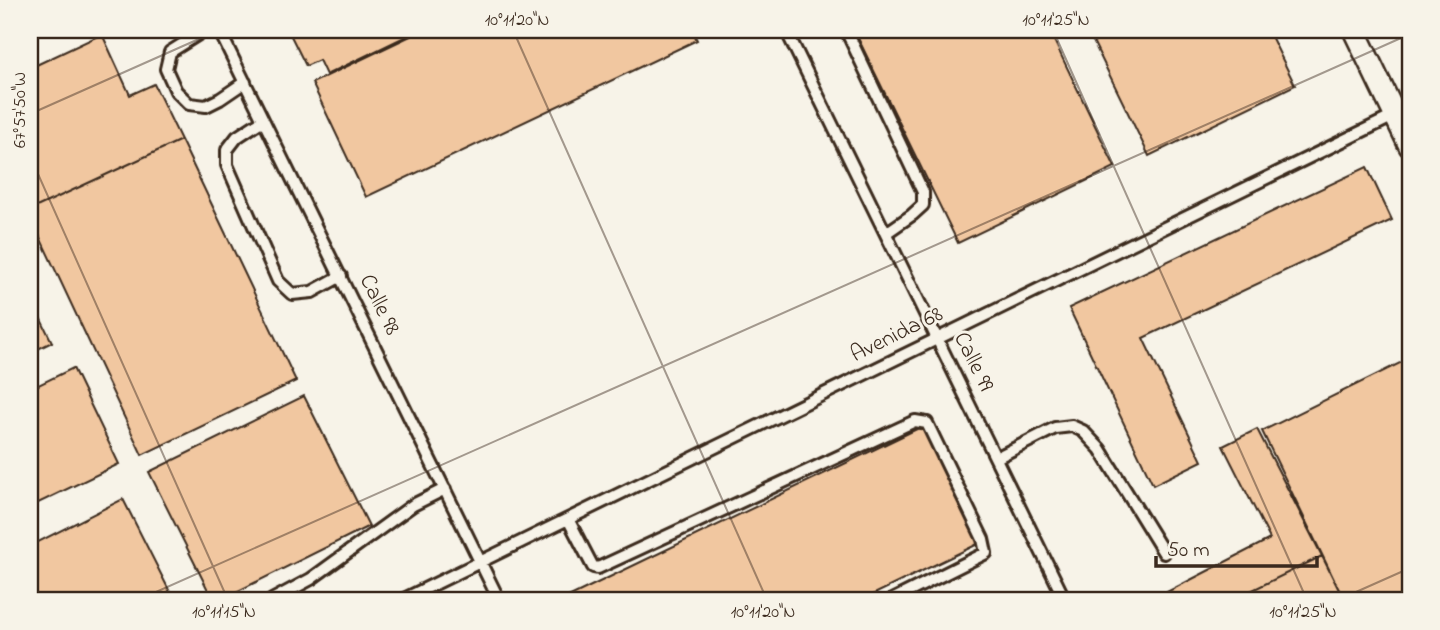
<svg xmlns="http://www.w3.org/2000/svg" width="1440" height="630" font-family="'Indie Flower',sans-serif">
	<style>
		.building { fill: #f1c7a0; stroke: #3b2a1e; stroke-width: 2 }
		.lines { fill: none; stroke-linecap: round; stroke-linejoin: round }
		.lane-casing { stroke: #3b2a1e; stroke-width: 16 }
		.street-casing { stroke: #3b2a1e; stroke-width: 26 }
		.lane { stroke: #f7f3e8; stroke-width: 10 }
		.street { stroke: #f7f3e8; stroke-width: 21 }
		.ticks { fill: none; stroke: #3b2a1e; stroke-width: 2; stroke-opacity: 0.45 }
		.labels { text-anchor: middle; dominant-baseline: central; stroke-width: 6; stroke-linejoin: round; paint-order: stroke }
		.street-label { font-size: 23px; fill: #3b2a1e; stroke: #f7f3e8 }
		.neatline { fill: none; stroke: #3b2a1e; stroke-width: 2.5 }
		.ticks-label { font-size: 18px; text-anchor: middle; fill: #3b2a1e }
	</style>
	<rect width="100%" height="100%" fill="#f7f3e8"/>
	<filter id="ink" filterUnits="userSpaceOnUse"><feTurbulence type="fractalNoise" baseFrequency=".0143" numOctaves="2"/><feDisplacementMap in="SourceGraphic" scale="14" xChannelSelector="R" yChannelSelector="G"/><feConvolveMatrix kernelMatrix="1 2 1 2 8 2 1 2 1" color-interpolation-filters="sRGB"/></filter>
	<g filter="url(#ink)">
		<path class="building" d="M288,30H419L326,75L319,60L306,66Z
			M423,30H692L697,40L366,197L312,83Z
			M854,30H1049L1115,167L958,243Z
			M1089,30H1268L1295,85L1149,156L1088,31Z
			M102,34L130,95L154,84L181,140L30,210V68Z
			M181,140L296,381L142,455L30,216V210Z
			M1367,167L1392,220L1143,338L1202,461L1153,485L1069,308Z
			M30,297L52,342L30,353Z
			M1410,358V600H1344L1262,431Z
			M73,368L119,464L30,507V389Z
			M304,396L369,526L220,600H213L149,472Z
			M923,426L980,543L862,600H562Z
			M1257,429L1322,556L1232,600H1169L1165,593L1270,539L1223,446Z
			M123,499L174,600H30V546Z
			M1322,556L1344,600H1232Z"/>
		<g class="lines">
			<g class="lane-casing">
				<path id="lane" d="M205,30L170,52L166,69L176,91L189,104L206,106L220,99L245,82
					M219,30L499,600
					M786,30L1065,600
					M846,30L923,192V205L912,215L886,233
					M263,120L237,137L227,150V165L278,281L292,294L312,292L341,276
					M996,458L1055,428L1072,426L1083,431L1100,449L1164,553
					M568,519L593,567L598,568L902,427L915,421L927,423L983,539L986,553L892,600
					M272,600L311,579L413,505L445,489
					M402,600L1410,108"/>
			</g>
			<g class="street-casing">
				<path id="street" d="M1354,30L1410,146"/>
			</g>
			<use href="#lane" class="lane"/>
			<use href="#street" class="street"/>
		</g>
	</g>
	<path class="ticks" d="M513,30L767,600M1053,30L1307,600M30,114L219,30M30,156L228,600M138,600L1410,34M1338,600L1410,568"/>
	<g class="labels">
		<g class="street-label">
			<text transform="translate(379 305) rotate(64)">Calle 98</text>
			<text transform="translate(897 335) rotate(-26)">Avenida 68</text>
			<text transform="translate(973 362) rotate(64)">Calle 99</text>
		</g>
	</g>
	<rect width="1440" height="630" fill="none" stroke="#f7f3e8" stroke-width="77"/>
	<path d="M1156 556v10h161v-10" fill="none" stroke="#3b2a1e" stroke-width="3.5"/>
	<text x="1167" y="556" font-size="21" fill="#3b2a1e" stroke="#f7f3e8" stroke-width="5" paint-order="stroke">50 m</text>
	<rect x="38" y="38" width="1364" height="554" class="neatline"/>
	<g class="ticks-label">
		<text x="517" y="25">10°11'20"N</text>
		<text x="1056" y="25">10°11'25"N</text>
		<text transform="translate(19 110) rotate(-90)" y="6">67°57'50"W</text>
		<text x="224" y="617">10°11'15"N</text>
		<text x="763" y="617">10°11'20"N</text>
		<text x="1303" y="617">10°11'25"N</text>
	</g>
</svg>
